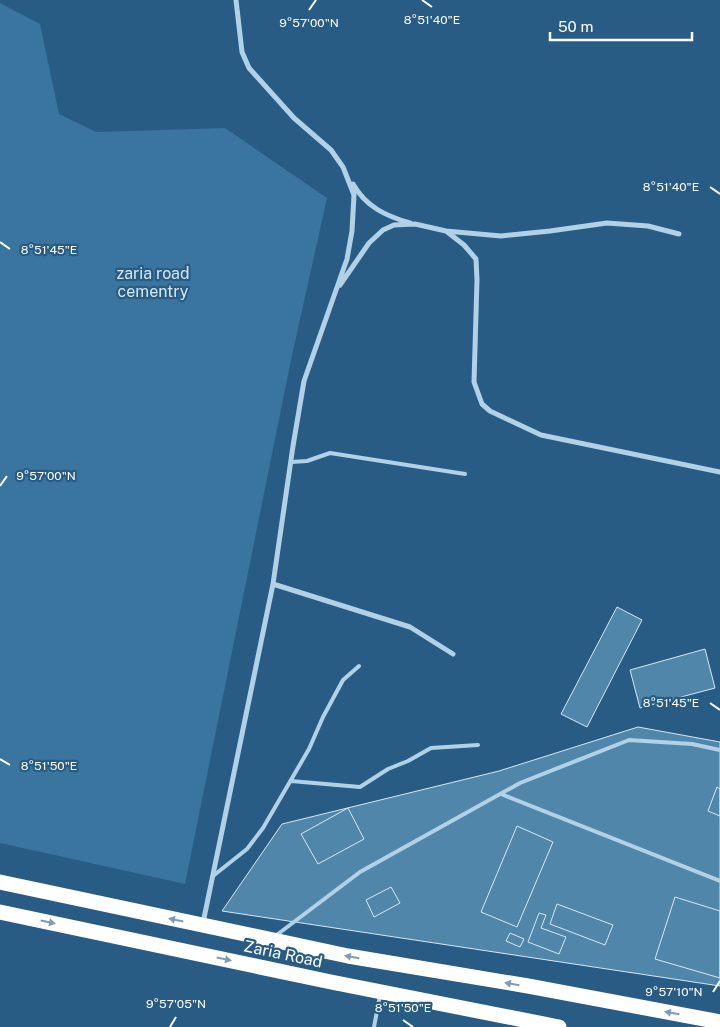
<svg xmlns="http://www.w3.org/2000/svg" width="720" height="1027" font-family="'Public Sans',sans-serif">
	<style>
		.green { fill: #39759f }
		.building { fill: #5186ab; stroke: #d5e8f6 }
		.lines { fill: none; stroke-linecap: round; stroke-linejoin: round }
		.lane { stroke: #b1d1e7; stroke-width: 4 }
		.street { stroke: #b1d1e7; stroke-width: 5 }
		.highway { stroke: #fff; stroke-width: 15 }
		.oneway { fill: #7e9db5 }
		.ticks { fill: none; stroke: #fff; stroke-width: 2 }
		.labels { text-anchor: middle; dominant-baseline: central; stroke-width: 4.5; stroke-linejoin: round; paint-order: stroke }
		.park-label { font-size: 16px; fill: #d5e8f6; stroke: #285c84 }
		.street-label { font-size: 16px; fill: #fff; stroke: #285c84 }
		.ticks-label { font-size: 12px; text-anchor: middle; fill: #fff; stroke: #285c84; stroke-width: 4.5; stroke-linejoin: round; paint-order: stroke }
	</style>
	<rect width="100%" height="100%" fill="#285c84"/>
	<path class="green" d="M0,3L40,24L59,114L96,132L225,128L327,198L291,360L185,884L0,843Z"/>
	<path class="building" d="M617,607L642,620L587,727L561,714Z
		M705,649L715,688L640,708L630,670Z
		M638,727L720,742V986L222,911L282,824L499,771Z
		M717,787L720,789V816L708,811Z
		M348,808L364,839L318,864L301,834Z
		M517,826L553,842L517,927L481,912Z
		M391,887L400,903L374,917L366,900Z
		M675,897L720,911V978L655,959Z
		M557,904L613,925L605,945L550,924Z
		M539,913L546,915L541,928L566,937L559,954L528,942Z
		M510,933L524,939L520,947L506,941Z"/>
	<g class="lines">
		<path class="lane" d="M291,462L307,461L330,453L465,474
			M291,781L360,787L388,769L408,761L431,748L478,745
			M501,794L720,881
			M213,876L247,849L263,828L309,749L323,717L343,680L359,666
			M274,937L360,872L520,783L629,740L692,744L720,750
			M374,1027L380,995"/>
		<path class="street" d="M353,184C366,207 386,216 410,223
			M446,231L501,236L550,231L607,223L648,226L679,234
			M340,285L369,243L383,230L394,225L415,224L446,231L464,245L476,259L477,280L474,382L482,404L490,411L541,435L720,472
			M273,584L410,627L453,654
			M203,923L273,584L293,446L304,381L347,259L352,231L354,195L343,167L331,150L294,118L249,68L242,52L236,0"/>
		<path class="highway" d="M0,882L348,956L528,986L720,1022
			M0,912L331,982L559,1027"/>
	</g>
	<defs><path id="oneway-solid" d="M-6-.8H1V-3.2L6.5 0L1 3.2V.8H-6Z" transform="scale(1.25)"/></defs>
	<g class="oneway">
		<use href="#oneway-solid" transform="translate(176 920) rotate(-168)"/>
		<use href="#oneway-solid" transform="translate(48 922) rotate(12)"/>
		<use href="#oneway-solid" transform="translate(352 957) rotate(-170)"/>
		<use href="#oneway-solid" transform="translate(224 959) rotate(12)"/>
		<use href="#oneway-solid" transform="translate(512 984) rotate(-170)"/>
		<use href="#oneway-solid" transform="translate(672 1013) rotate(-170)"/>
	</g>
	<path class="ticks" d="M422,0L432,7M309,10L316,0M710,187L720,194M0,242L10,249M0,486L7,476M710,703L720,710M0,759L10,765M713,992L720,981M403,1020L413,1027M170,1027L176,1017"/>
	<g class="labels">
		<g class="park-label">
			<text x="153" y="273">zaria road<tspan x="153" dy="18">cementry</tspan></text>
		</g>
		<g class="street-label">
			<text transform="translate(283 954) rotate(12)">Zaria Road</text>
		</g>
	</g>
	<g class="ticks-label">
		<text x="432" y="24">8°51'40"E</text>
		<text x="309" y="27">9°57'00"N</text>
		<text x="671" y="191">8°51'40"E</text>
		<text x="49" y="254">8°51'45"E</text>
		<text x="46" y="480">9°57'00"N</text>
		<text x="671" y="707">8°51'45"E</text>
		<text x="49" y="770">8°51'50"E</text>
		<text x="674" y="996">9°57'10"N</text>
		<text x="176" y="1008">9°57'05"N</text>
		<text x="403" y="1012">8°51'50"E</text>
	</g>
	<path d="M550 32v8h142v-8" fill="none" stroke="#ffffff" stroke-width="2.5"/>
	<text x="558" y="32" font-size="15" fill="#ffffff" stroke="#285c84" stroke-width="4" paint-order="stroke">50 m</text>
</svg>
